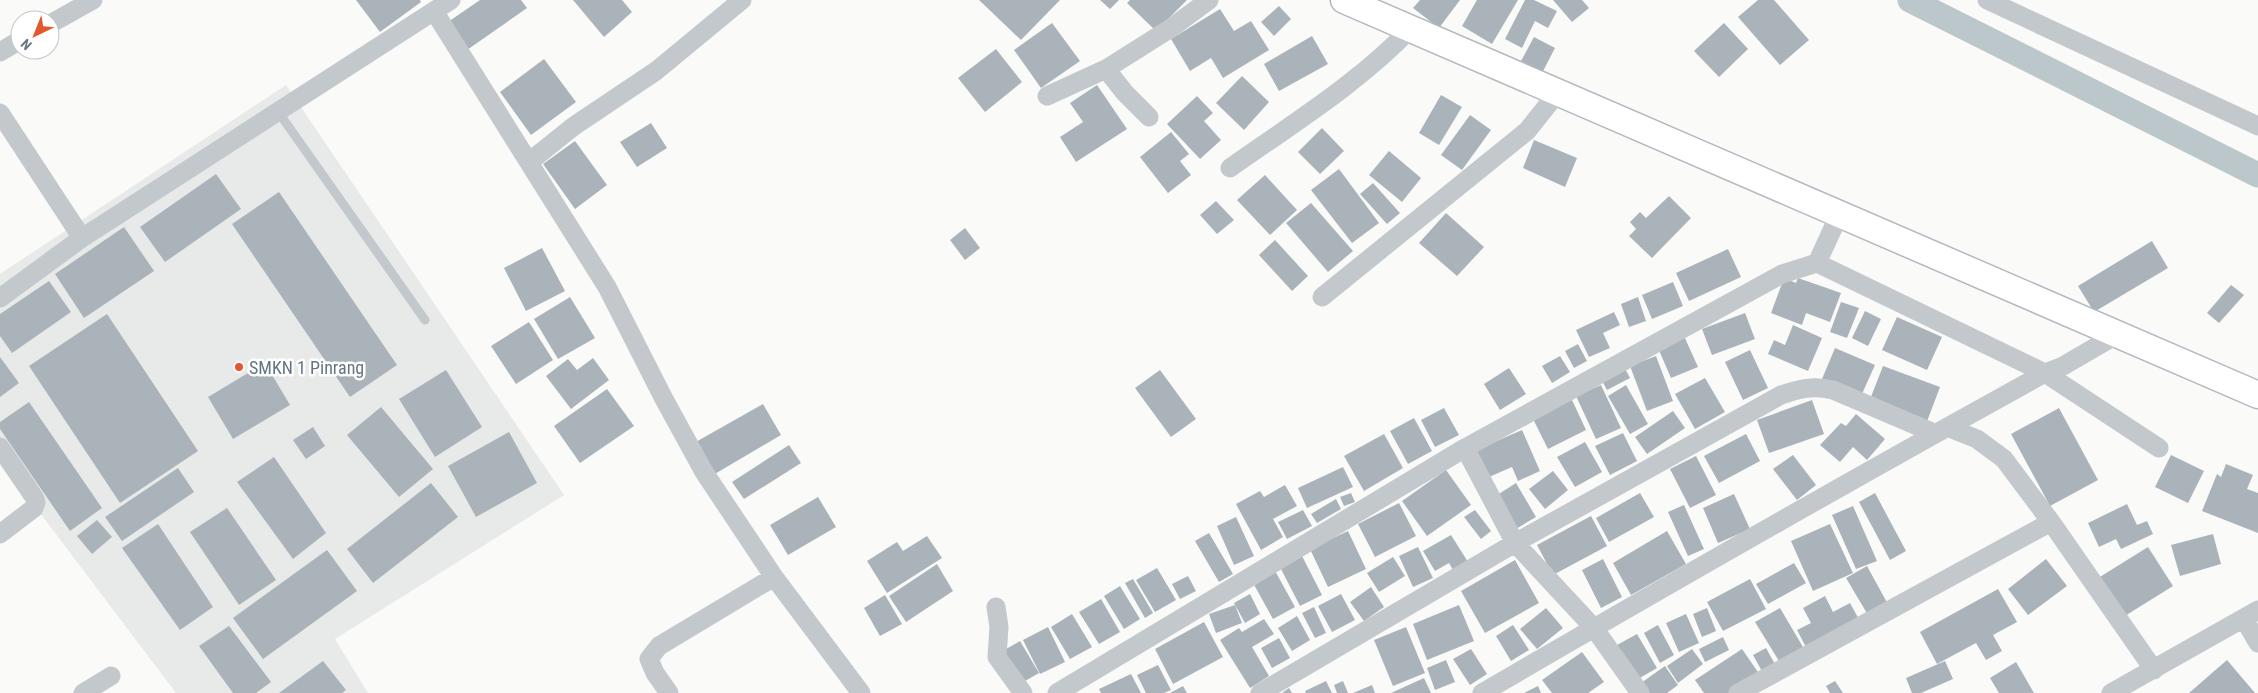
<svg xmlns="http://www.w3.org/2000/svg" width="2258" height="693" font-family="'Roboto Condensed',sans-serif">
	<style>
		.built { fill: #e8e9e9 }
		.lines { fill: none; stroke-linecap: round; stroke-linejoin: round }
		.canal { stroke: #bbc7cb; stroke-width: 25 }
		.building { fill: #aab3b9 }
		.secondary-casing { stroke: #b3babf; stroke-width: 29 }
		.lane { stroke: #c3c8cc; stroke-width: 9 }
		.street { stroke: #c3c8cc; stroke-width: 19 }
		.secondary { stroke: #fff; stroke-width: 26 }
		.poi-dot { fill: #e4572e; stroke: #fff; stroke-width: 2 }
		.labels { text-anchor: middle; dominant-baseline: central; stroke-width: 5; stroke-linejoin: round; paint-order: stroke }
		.poi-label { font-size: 18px; fill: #657683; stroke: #fff; text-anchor: start }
	</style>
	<rect width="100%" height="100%" fill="#fafaf8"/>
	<path class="built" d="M286,85L564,495L335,639L368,693H176L0,460V274Z"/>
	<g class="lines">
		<path class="canal" d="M1910,0L2258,175"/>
	</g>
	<path class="building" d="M356,0H420L421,2L380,32Z
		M480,0H521L527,8L467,50L448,22Z
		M573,0H622L632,12L604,37Z
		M979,0H1060L1021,40Z
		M1100,0H1119L1110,9Z
		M1130,0H1187L1156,31L1127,3Z
		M1420,0H1460L1439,28L1413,8Z
		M1477,0H1518L1492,44L1462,26Z
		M1525,0H1534L1557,11L1548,28L1535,21L1522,48L1505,39Z
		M1553,0H1582L1589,8L1572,22Z
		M1758,0H1774L1809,40L1780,65L1738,17Z
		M1279,6L1291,19L1274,36L1261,22Z
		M1220,9L1234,31L1251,21L1269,50L1223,78L1211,58L1190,71L1171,39Z
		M1052,23L1080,61L1041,88L1014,50Z
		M1724,23L1748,49L1719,77L1694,51Z
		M1312,36L1328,64L1279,91L1264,64Z
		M1534,37L1555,48L1542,73L1521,61Z
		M996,49L1022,82L985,112L958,78Z
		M544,59L576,102L531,135L500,92Z
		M1242,76L1269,102L1244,130L1216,103Z
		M1097,85L1127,129L1076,162L1060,137L1083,122L1070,103Z
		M1441,95L1462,107L1439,145L1419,133Z
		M1197,96L1213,113L1204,121L1221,140L1200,159L1167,124Z
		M1470,115L1491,130L1462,170L1441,155Z
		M651,123L667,148L637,167L620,142Z
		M1322,128L1344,151L1320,174L1298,152Z
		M1171,132L1189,154L1180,161L1191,175L1168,193L1140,157Z
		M1534,140L1577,158L1565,187L1523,168Z
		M575,141L607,185L575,209L543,164Z
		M1389,151L1421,178L1402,202L1369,175Z
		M1339,169L1379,223L1352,243L1311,190Z
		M216,174L241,209L165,262L140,227Z
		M1265,175L1297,210L1270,235L1237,200Z
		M1373,183L1400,213L1387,224L1360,194Z
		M279,192L397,365L350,397L232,224Z
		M1669,196L1691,218L1652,258L1629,236L1636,229L1630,222L1640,212L1646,218Z
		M1216,201L1234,220L1217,234L1200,215Z
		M1311,203L1353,251L1328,272L1286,223Z
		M1446,213L1484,247L1457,276L1419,243Z
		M124,227L154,271L84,318L55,274Z
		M965,228L980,248L965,260L950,240Z
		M1275,240L1308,276L1292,291L1259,255Z
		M2152,241L2168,268L2094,312L2078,286Z
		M542,248L565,291L526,311L504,268Z
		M1728,249L1741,277L1689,301L1676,273Z
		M1784,278L1796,283L1798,278L1841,293L1830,322L1806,313L1802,325L1771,313Z
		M49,281L71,312L12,353L0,336V314Z
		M1673,282L1683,306L1652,319L1642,295Z
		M2231,285L2244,295L2219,323L2207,313Z
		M570,297L595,338L558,359L534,319Z
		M1638,297L1646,321L1629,327L1621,304Z
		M1841,302L1859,308L1847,338L1830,332Z
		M1865,311L1881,319L1868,346L1852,338Z
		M1614,312L1620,325L1603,333L1610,348L1589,357L1576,330Z
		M1745,313L1755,339L1712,355L1702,329Z
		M107,314L198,451L120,503L29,366Z
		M1897,317L1942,337L1927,370L1882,350Z
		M529,322L553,360L516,384L491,346Z
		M1793,325L1822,338L1808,371L1768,354L1774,340L1785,345Z
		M1684,336L1698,367L1671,378L1658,348Z
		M1578,344L1587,361L1574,368L1565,351Z
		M1835,348L1875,365L1861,396L1822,379Z
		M1750,350L1768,388L1743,400L1725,362Z
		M1560,356L1570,372L1552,383L1542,366Z
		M1656,356L1673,401L1647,411L1630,366Z
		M0,357L19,383L0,397Z
		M593,358L609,380L571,409L546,376L568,359L577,370Z
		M265,363L290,405L233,439L208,397Z
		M1623,365L1630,378L1607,390L1600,377Z
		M1883,366L1940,387L1926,424L1869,402Z
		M1509,368L1526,394L1500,410L1484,384Z
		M446,370L482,427L435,457L399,399Z
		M1160,370L1196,419L1171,437L1135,388Z
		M1705,378L1725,412L1695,429L1675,394Z
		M1601,385L1621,428L1596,439L1576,396Z
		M1626,385L1648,424L1630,434L1608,396Z
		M607,389L634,426L580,463L554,426Z
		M1572,400L1586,430L1548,449L1533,419Z
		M1812,400L1824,434L1769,453L1757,420Z
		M29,402L102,508L70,531L0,429V422Z
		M763,404L781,435L713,475L694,443Z
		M381,407L433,469L399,497L347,435Z
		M1444,408L1459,435L1435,447L1421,420Z
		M2059,408L2098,480L2050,506L2011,434Z
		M1673,411L1685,428L1647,454L1635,437Z
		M1856,414L1885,439L1867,460L1853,447L1840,462L1820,445L1841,423L1846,426Z
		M1414,418L1432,451L1408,464L1390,431Z
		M313,427L325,446L306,459L293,440Z
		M1522,430L1540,471L1518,481L1512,467L1489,477L1476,450Z
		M509,432L537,483L476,517L448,466Z
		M1623,433L1637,461L1610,475L1595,446Z
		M1384,434L1403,468L1364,491L1344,456Z
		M1746,434L1760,461L1719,483L1704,456Z
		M1585,442L1602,472L1575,487L1557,457Z
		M789,445L801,463L744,499L732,482Z
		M1793,455L1816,485L1797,500L1773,469Z
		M2171,455L2204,471L2188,503L2155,487Z
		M1696,456L1716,495L1690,508L1670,469Z
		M274,457L326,533L293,559L237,482Z
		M2226,464L2253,475L2247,489L2258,493V533L2202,511L2217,474L2221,477Z
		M1343,467L1353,487L1307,508L1298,488Z
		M178,468L194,492L122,541L105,517Z
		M1446,470L1471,505L1427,536L1402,501Z
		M1553,471L1568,490L1545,509L1529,489Z
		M431,483L458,517L373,583L347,549Z
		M1516,483L1536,517L1514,530L1494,497Z
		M1285,485L1297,506L1273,519L1283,537L1261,550L1236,504L1260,491L1264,497Z
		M1351,493L1355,502L1344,506L1340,497Z
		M1640,493L1654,517L1609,542L1596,518Z
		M1875,493L1906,551L1890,560L1859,502Z
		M1734,494L1750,529L1718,543L1703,508Z
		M818,497L836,527L788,555L770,525Z
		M1336,499L1341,509L1317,523L1311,514Z
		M1399,503L1416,536L1375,557L1358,524Z
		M2127,504L2137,525L2147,521L2153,534L2121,549L2116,539L2099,547L2088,523Z
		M1684,505L1704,549L1688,556L1668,512Z
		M1853,506L1877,561L1856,569L1832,515Z
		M227,508L276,580L239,605L190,532Z
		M1303,510L1312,526L1287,539L1278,522Z
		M1475,510L1491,531L1481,539L1464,517Z
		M1591,516L1607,546L1553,575L1537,545Z
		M1236,517L1254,556L1234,565L1217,526Z
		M97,520L112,537L92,554L77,536Z
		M158,524L213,607L180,630L122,548Z
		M1830,524L1853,573L1813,591L1791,541Z
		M1348,531L1366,569L1328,587L1310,549Z
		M1667,531L1686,564L1631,595L1613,563Z
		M1209,533L1233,574L1219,582L1195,541Z
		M2213,534L2221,564L2180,576L2171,545Z
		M1451,535L1468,562L1453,570L1449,563L1435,571L1423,551Z
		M927,536L942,558L887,593L867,561L897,542L903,551Z
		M1418,547L1433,578L1413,587L1399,556Z
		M2148,547L2173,586L2120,619L2095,580Z
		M327,550L357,591L263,659L233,618Z
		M1302,556L1322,595L1300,606L1280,567Z
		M1393,557L1405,576L1379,592L1367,573Z
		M1603,559L1622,597L1601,608L1582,570Z
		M2046,559L2067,586L2028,615L2008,589Z
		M1515,560L1539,603L1485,633L1461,591Z
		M1794,563L1806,583L1768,604L1756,584Z
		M937,564L953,591L906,622L889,596Z
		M1867,566L1890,608L1871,620L1846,578Z
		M1157,568L1176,600L1155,612L1136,580Z
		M1274,569L1295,607L1273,619L1252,581Z
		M1188,576L1196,591L1180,599L1172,584Z
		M1133,579L1153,613L1145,618L1125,583Z
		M1750,579L1766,609L1723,631L1707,602Z
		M1120,586L1140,619L1124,629L1104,596Z
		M1371,587L1384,607L1364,621L1350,602Z
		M1998,589L2017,622L1993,635L2002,651L1986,660L1976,643L1937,664L1920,632Z
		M1250,594L1260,614L1245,623L1234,603Z
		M1341,594L1355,620L1332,632L1318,606Z
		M885,595L902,624L880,636L864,608Z
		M1825,596L1833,612L1850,603L1861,623L1808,651L1797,630L1811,623L1803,608Z
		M1101,599L1120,632L1099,644L1079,612Z
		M1235,605L1242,623L1216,633L1209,614Z
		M1459,605L1474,641L1427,660L1413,624Z
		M1314,607L1326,633L1315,638L1302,613Z
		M1546,608L1563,628L1537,649L1520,629Z
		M1707,608L1716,631L1702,637L1693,614Z
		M1780,608L1803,647L1779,661L1755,622Z
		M1072,614L1092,647L1070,659L1051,627Z
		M1686,614L1699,643L1679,652L1666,623Z
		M1297,616L1310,640L1292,651L1278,628Z
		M1264,619L1274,634L1252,647L1269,676L1250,688L1220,640L1239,628L1242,632Z
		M1204,622L1223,657L1173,684L1155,649Z
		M1513,625L1529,650L1511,661L1496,636Z
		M1658,625L1674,655L1660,663L1644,633Z
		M229,626L271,682L256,693H233L199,646Z
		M1048,627L1065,662L1040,674L1023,640Z
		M1406,627L1425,673L1393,686L1374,640Z
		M1637,634L1657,668L1638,679L1617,645Z
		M1723,637L1729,650L1705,662L1699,649Z
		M1279,638L1290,658L1272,668L1261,648Z
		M1020,641L1039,673L1018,685L999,653Z
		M1766,648L1776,666L1763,673L1753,655Z
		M1471,649L1487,674L1470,685L1453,659Z
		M1692,649L1703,664L1678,683L1667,666Z
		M1742,649L1760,675L1733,693H1704L1695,680Z
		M1582,652L1604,682L1588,693H1552L1542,680Z
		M1446,660L1455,682L1435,690L1427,668Z
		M2227,660L2255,693H2189Z
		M323,661L346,690L342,693H279Z
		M1945,661L1953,679L1921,693H1912L1906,678Z
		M2016,662L2034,693H1999L1990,678Z
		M1158,665L1171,690L1164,693H1146L1137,675Z
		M1665,666L1678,685L1667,693H1648L1641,683Z
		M1131,674L1141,693H1101L1099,689Z
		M1424,678L1431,693H1391Z
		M1326,681L1332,693H1306L1305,691Z
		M1343,681L1348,693H1337L1334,685Z
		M1835,681L1843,693H1830L1826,686Z
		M1372,685L1375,693H1353Z
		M1183,686L1187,693H1170Z
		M1538,686L1541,693H1524Z
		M1289,688L1292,693H1282Z"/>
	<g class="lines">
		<g class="secondary-casing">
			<path id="secondary" d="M1344,0L2258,395"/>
		</g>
		<path class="lane" d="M279,113L425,320"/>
		<path class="street" d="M1987,0L2258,126
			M434,11L607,287L664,399L704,472L774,577L861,693
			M50,24L93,0
			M0,52L20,40
			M1047,96L1106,69
			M0,113L82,238
			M1149,117L1125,93L1106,69L1171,28L1209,0
			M529,162L574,126L656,71L742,0
			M1230,168C1292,124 1359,83 1412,27
			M1817,263L1839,215
			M1322,297L1527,131L1558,92
			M0,298L82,238L451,0
			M1947,427L1977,439L2004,459L2051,522L2154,670
			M0,447L34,497L36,502L34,508L0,534
			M1465,448L1515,543L1594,628L1640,693
			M996,607L999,627L997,657L1023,693
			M2244,619L2258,643
			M83,693L111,676
			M669,693L655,673L649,659L659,646L774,577
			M1057,693L1465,448L1782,274L1817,263L2045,373L2159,448
			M1260,693L1515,543L1781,395C1799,389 1813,385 1833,390L1934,433
			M1482,693C1669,584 1856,477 2045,373L2063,366L2118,334
			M1738,693L2051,522
			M2111,693L2258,610"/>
		<use href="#secondary" class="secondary"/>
	</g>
	<circle class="poi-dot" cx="239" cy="367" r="5"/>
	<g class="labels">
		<g class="poi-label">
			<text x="249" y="367">SMKN 1 Pinrang</text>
		</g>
	</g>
	<g transform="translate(35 35) rotate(223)"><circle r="24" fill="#ffffff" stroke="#c1c8cd"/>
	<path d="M0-4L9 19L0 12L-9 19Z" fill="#e4572e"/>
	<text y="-8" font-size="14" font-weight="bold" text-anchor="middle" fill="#657683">N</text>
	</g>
</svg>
